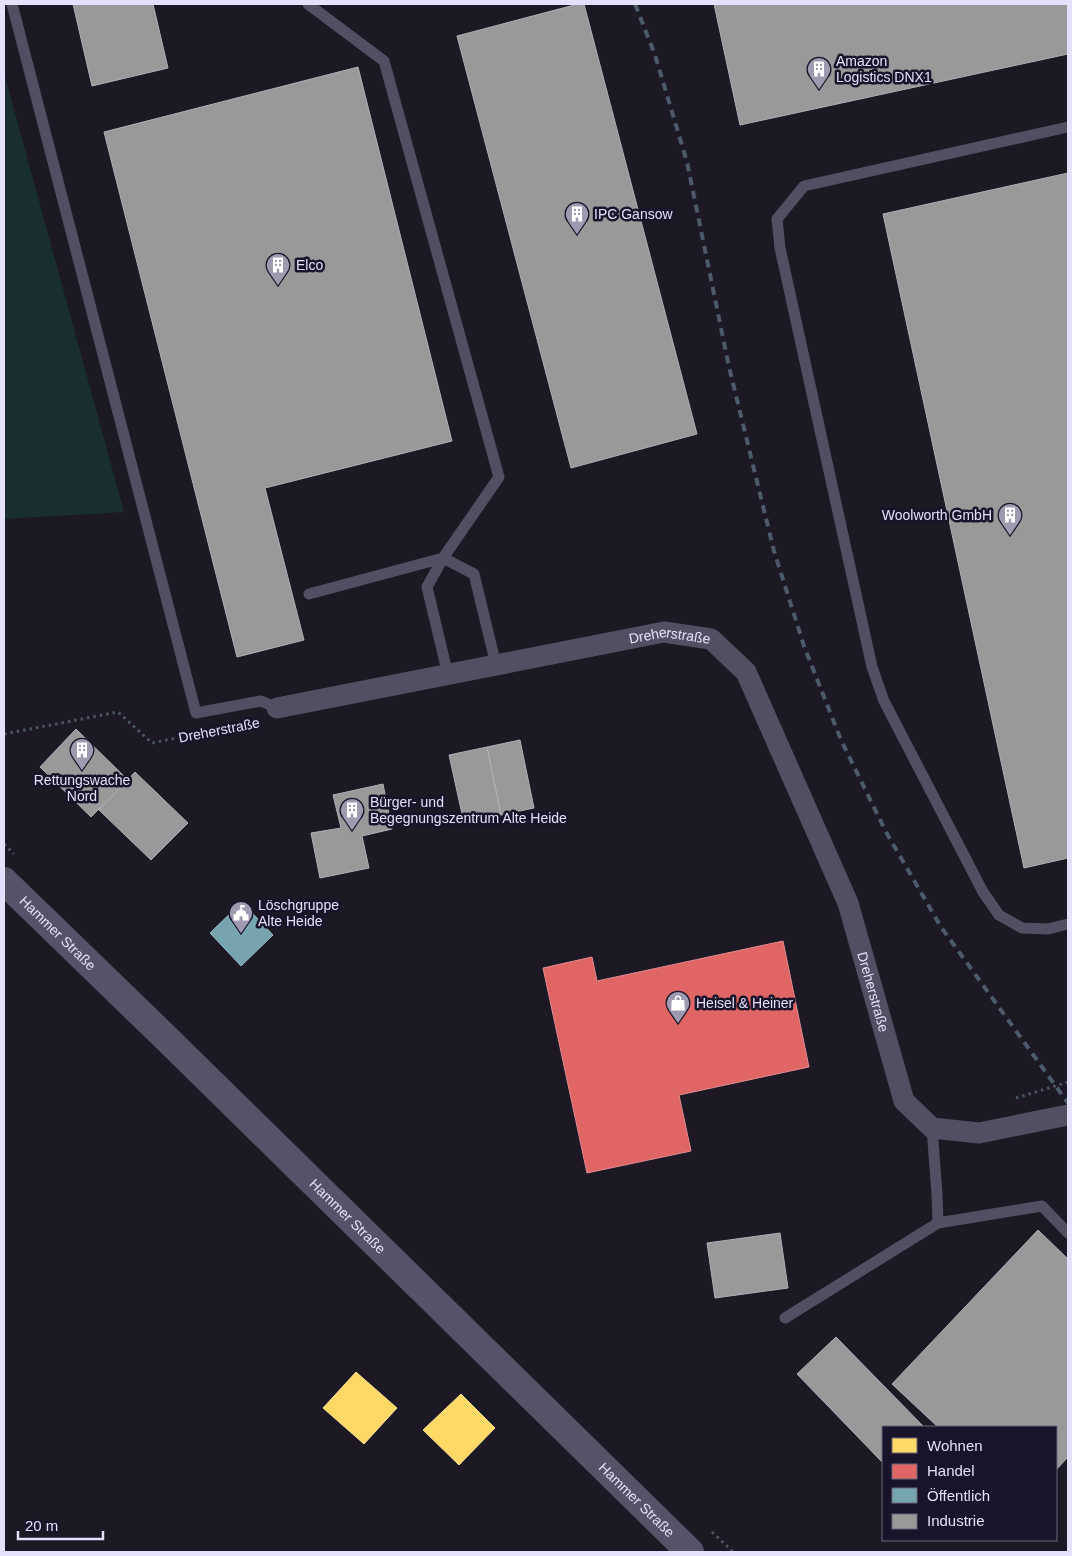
<svg xmlns="http://www.w3.org/2000/svg" width="1072" height="1556" font-family="Helvetica,sans-serif">
	<style>
		.green { fill: #192e30 }
		.homes { fill: #ffd966; stroke: #f7db93 }
		.shops { fill: #e06666; stroke: #e28b93 }
		.public { fill: #76a5af; stroke: #97b7c6 }
		.industry { fill: #999; stroke: #b0aeb6 }
		.lines { fill: none; stroke-linecap: round; stroke-linejoin: round }
		.path { stroke: #4d5663; stroke-width: 3; stroke-dasharray: 2.5 4; stroke-linecap: butt }
		.lane { stroke: #524f63; stroke-width: 11 }
		.street { stroke: #524f63; stroke-width: 21 }
		.secondary { stroke: #565369; stroke-width: 28 }
		.rail { stroke: #4c5a6b; stroke-width: 4; stroke-dasharray: 8 6; stroke-linecap: butt }
		.labels { text-anchor: middle; dominant-baseline: central; stroke-width: 5; stroke-linejoin: round; paint-order: stroke }
		.poi-label { font-size: 14px; fill: #e5e0fb; stroke: #191429; text-anchor: start }
		.street-label { font-size: 14px; fill: #e5e0fb; stroke: #191429 }
	</style>
	<rect width="100%" height="100%" fill="#1c1924"/>
	<path class="green" d="M4,73L124,512L4,519Z"/>
	<path class="homes" d="M356,1372L397,1408L364,1444L323,1408Z
		M461,1394L495,1428L459,1465L423,1430Z"/>
	<path class="shops" d="M783,941L809,1067L679,1095L691,1151L587,1173L543,968L592,957L597,981Z"/>
	<path class="public" d="M242,902L273,935L241,966L210,933Z"/>
	<path class="industry" d="M73,4H153L168,68L92,86Z
		M578,4H584L697,434L571,468L457,36Z
		M714,4H1068V54L740,125Z
		M358,67L452,441L265,488L304,640L237,657L104,132Z
		M1068,173V858L1024,868L883,214Z
		M76,729L128,780L91,817L40,767Z
		M520,740L534,808L501,815L487,747Z
		M487,747L501,815L464,823L449,755Z
		M135,772L188,823L151,860L99,810Z
		M383,784L392,829L362,836L369,868L320,878L311,833L341,828L333,795Z
		M1038,1230L1068,1259V1457L1056,1470V1427H938L892,1384Z
		M780,1233L788,1288L715,1298L707,1243Z
		M836,1337L924,1427H883V1463L797,1374Z"/>
	<g class="lines">
		<path class="path" d="M4,734L118,712L152,743L196,734
			M4,844L14,854
			M1016,1098L1068,1082
			M712,1532L733,1552"/>
		<path class="lane" d="M12,4L196,713L261,701L277,708
			M308,4L384,61L499,477L443,558L309,594
			M1068,127L804,186L777,219L780,248L872,667L884,701L983,892L999,915L1022,928L1048,929L1068,924
			M448,675L427,587L443,558L474,574L496,665
			M938,1223L1042,1206L1068,1233
			M785,1318L938,1223L937,1194L932,1128"/>
		<path class="street" id="s1" d="M277,708L664,632L711,639L746,672L848,903L904,1101L932,1128L979,1133L1068,1115"/>
		<path class="secondary" id="s2" d="M4,881L165,1037L690,1552"/>
		<path class="rail" d="M635,4L655,55L687,162L729,367L774,551L804,646L841,740L886,832L941,927L1068,1103"/>
	</g>
	<defs>
		<g id="building-pin" transform="scale(1.25)"><path d="M0 17L-7.5 6A9.5 9.5 0 1 1 7.5 6Z" fill="#9f9ab0" stroke="#191429"/><path d="M-4-6H4V6H1V3H-1V6H-4ZM-2.5-4.3h1.7v1.8h-1.7ZM.8-4.3h1.7v1.8H.8ZM-2.5-1h1.7V.8h-1.7ZM.8-1h1.7V.8H.8Z" fill="#fff"/></g>
		<g id="civic-pin" transform="scale(1.25)"><path d="M0 17L-7.5 6A9.5 9.5 0 1 1 7.5 6Z" fill="#9f9ab0" stroke="#191429"/><path d="M-.6-6.5H3V-4.5H.6V-3L4-1V1h2V6H-6V1h2V-1L-.6-3ZM-1.2 2.5V6h2.4V2.5Z" fill="#fff"/></g>
		<g id="shop-pin" transform="scale(1.25)"><path d="M0 17L-7.5 6A9.5 9.5 0 1 1 7.5 6Z" fill="#9f9ab0" stroke="#191429"/><path d="M-5-2.5h2.3a2.7 3.5 0 0 1 5.4 0H5L5.5 6h-11ZM-1.5-2.5h3a1.5 2.3 0 0 0-3 0Z" fill="#fff"/></g>
	</defs>
	<g fill-rule="evenodd">
		<use href="#building-pin" x="819" y="69"/>
		<use href="#building-pin" x="577" y="214"/>
		<use href="#building-pin" x="278" y="265"/>
		<use href="#building-pin" x="1010" y="515"/>
		<use href="#building-pin" x="82" y="750"/>
		<use href="#building-pin" x="352" y="810"/>
		<use href="#civic-pin" x="241" y="913"/>
		<use href="#shop-pin" x="678" y="1003"/>
	</g>
	<g class="labels">
		<g class="poi-label">
			<text x="836" y="61">Amazon<tspan x="836" dy="16">Logistics DNX1</tspan></text>
			<text x="594" y="214">IPC Gansow</text>
			<text x="296" y="265">Elco</text>
			<text x="992" y="515" text-anchor="end">Woolworth GmbH</text>
			<text x="82" y="780" text-anchor="middle">Rettungswache<tspan x="82" dy="16">Nord</tspan></text>
			<text x="370" y="802">Bürger- und<tspan x="370" dy="16">Begegnungszentrum Alte Heide</tspan></text>
			<text x="258" y="905">Löschgruppe<tspan x="258" dy="16">Alte Heide</tspan></text>
			<text x="696" y="1003">Heisel &amp; Heiner</text>
		</g>
		<g class="street-label">
			<text stroke="none"><textPath href="#s1" startOffset="400">Dreherstraße</textPath></text>
			<text transform="translate(219 730) rotate(-11)">Dreherstraße</text>
			<text stroke="none"><textPath href="#s2" startOffset="75">Hammer Straße</textPath></text>
			<text stroke="none"><textPath href="#s1" startOffset="835">Dreherstraße</textPath></text>
			<text stroke="none"><textPath href="#s2" startOffset="480">Hammer Straße</textPath></text>
			<text stroke="none"><textPath href="#s2" startOffset="885">Hammer Straße</textPath></text>
		</g>
	</g>
	<rect width="1072" height="1556" fill="none" stroke="#e5e0fb" stroke-width="10"/>
	<rect x="882" y="1426" width="175" height="115" fill="#191429" stroke="#6b667d"/>
	<rect x="892" y="1438" width="25" height="15" fill="#ffd966" stroke="#6b667d"/>
	<text x="927" y="1451" font-size="15" fill="#e5e0fb">Wohnen</text>
	<rect x="892" y="1464" width="25" height="15" fill="#e06666" stroke="#6b667d"/>
	<text x="927" y="1476" font-size="15" fill="#e5e0fb">Handel</text>
	<rect x="892" y="1488" width="25" height="15" fill="#76a5af" stroke="#6b667d"/>
	<text x="927" y="1501" font-size="15" fill="#e5e0fb">Öffentlich</text>
	<rect x="892" y="1514" width="25" height="15" fill="#999999" stroke="#6b667d"/>
	<text x="927" y="1526" font-size="15" fill="#e5e0fb">Industrie</text>
	<path d="M18 1531v8h85v-8" fill="none" stroke="#e5e0fb" stroke-width="2.5"/>
	<text x="25" y="1531" font-size="15" fill="#e5e0fb" stroke="#191429" stroke-width="4" paint-order="stroke">20 m</text>
</svg>
